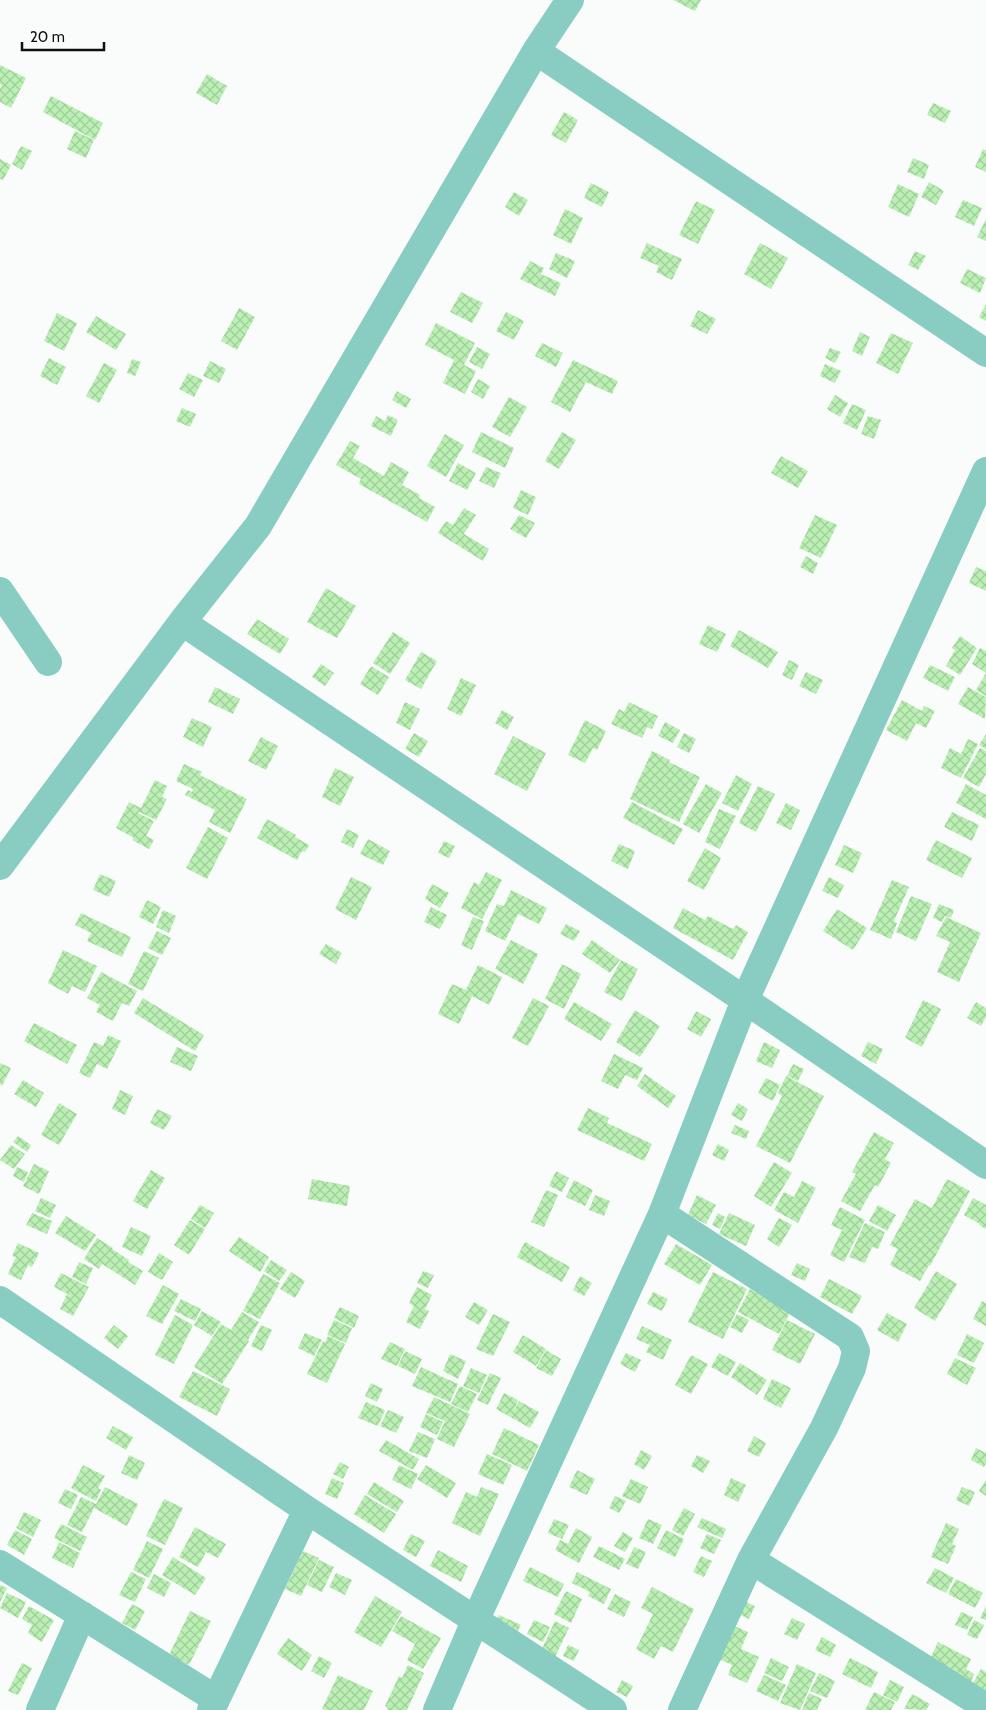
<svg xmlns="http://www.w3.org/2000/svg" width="986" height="1710" font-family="Cabin,sans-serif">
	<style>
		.building { fill: url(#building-cross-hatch) }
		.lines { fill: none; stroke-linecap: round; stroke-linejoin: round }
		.minor { stroke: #89cdc2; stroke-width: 28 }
	</style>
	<defs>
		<pattern id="building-cross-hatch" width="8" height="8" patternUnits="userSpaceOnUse" patternTransform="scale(1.25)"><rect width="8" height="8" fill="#bbf0b5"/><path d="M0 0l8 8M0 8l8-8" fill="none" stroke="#a0cd9a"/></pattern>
	</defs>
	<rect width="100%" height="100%" fill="#f9fcfb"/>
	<path class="building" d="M673,0H701L695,11Z
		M0,65L26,78L11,108L0,102V89L2,85L0,84Z
		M207,74L227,86L217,105L196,93Z
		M51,96L103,123L95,140L43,112Z
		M933,103L951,111L945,123L927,115Z
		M564,112L578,120L566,143L551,135Z
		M75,131L94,140L86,158L67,149Z
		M21,146L32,151L22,170L12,164Z
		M983,149L986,150V172L975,167Z
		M913,158L929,165L924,179L907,172Z
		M0,159L11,165L3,180L0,179Z
		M929,182L944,191L936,205L921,197Z
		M591,183L609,192L602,207L584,198Z
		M898,184L919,194L909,217L888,207Z
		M514,192L528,200L519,216L505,207Z
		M963,200L982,208L974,226L955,217Z
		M696,201L715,210L698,244L679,235Z
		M565,209L583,218L571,244L553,235Z
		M986,219V241L977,237Z
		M647,243L682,259L672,280L656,272L659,266L640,258Z
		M760,243L788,258L771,289L744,274Z
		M915,251L926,256L918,270L908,265Z
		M556,253L575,261L567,278L549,269Z
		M530,261L544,268L541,274L561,283L555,296L520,279Z
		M967,269L986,278L980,293L960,283Z
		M461,292L483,303L472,323L450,312Z
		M986,304V321L979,317Z
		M239,308L255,317L237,350L221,341Z
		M698,310L716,319L707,334L690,326Z
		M506,312L524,321L514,340L496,331Z
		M57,313L77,323L64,351L44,341Z
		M96,316L126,334L116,350L86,332Z
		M436,323L475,343L464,365L476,371L465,394L443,383L454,360L425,345Z
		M860,332L870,337L862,356L852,351Z
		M891,333L913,343L898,374L876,363Z
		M542,343L563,353L556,367L535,356Z
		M477,347L490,354L482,369L469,362Z
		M830,348L841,352L835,363L825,358Z
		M49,358L66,367L57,385L40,376Z
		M132,359L141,362L135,376L127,373Z
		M573,360L618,381L612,394L586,382L570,412L551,402Z
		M210,361L226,369L219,383L203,376Z
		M104,363L117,370L99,403L86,396Z
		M825,364L841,371L835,383L820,376Z
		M188,373L203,380L194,397L179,389Z
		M478,379L490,386L483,399L471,392Z
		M397,391L411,399L406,408L392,400Z
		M835,395L848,403L840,417L827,409Z
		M509,397L527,407L510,437L492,427Z
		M852,404L866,410L857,430L843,423Z
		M182,408L196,414L190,427L176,421Z
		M388,415L398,420L391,436L371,426L376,416L385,421Z
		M868,416L881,420L874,439L861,434Z
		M481,432L514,448L505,468L472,452Z
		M562,432L576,440L559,469L545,461Z
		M445,434L464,445L446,477L427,466Z
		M350,441L360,446L353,458L384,476L391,462L409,472L402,485L420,495L419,498L435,507L427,522L359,484L361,479L336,465Z
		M781,456L808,471L798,488L771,473Z
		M458,463L476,473L467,490L449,481Z
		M486,467L501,473L494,488L479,481Z
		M521,490L536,497L528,515L513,508Z
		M464,508L476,515L464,534L489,549L483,561L438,533L446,521L453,525Z
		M519,515L535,523L526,538L510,529Z
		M815,515L837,525L821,558L799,548Z
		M806,556L818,563L813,574L800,567Z
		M976,567L986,571V591L969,583Z
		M326,588L356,606L337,638L307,622Z
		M257,619L289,639L280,654L247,634Z
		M708,625L726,634L717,652L699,644Z
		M739,630L778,652L768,668L730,646Z
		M393,632L410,643L390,674L373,663Z
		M960,636L977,648L960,675L946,666L955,650L952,648Z
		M980,648L986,651V696L976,690L986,673L972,664Z
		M421,652L437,661L421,689L405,680Z
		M789,660L799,665L792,680L782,675Z
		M321,664L334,673L325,686L312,677Z
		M930,665L955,677L948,691L923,678Z
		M371,666L389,677L378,695L360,684Z
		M806,672L823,680L816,694L799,686Z
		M461,678L476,685L461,716L447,709Z
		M215,687L240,699L233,714L208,702Z
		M968,687L986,697L985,719L958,704Z
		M902,700L922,711L924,706L935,711L926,728L916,723L907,741L886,730Z
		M405,702L420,709L410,730L396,723Z
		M629,702L658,716L652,729L647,727L642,738L611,724L619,709L624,712Z
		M502,710L514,717L507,730L495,723Z
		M192,718L212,727L203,747L183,737Z
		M585,720L606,731L597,750L593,748L585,763L568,755Z
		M665,722L680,730L673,743L658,736Z
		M414,733L428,741L419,757L405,749Z
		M684,733L696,739L689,753L677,747Z
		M986,734V749L979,745Z
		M513,736L546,753L527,791L494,774Z
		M261,737L278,746L266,770L248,761Z
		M968,739L978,744L961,778L941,768L950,748L961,754Z
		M980,748L986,751V774L979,787L963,778Z
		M652,751L670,760L669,762L700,777L679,822L630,799Z
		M184,764L202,772L200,775L247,799L230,833L209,822L215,810L185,795L188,790L192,792L193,789L176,781Z
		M335,768L354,777L340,806L322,797Z
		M736,775L752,784L738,811L722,803Z
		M155,780L167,786L162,797L167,799L156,820L139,812L138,813L154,821L146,836L154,840L149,849L132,840L134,838L116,828L129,802L141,808Z
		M706,784L722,793L699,833L683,824Z
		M966,784L986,795V819L956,803Z
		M758,786L775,794L756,832L739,823Z
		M632,802L683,829L674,845L623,818Z
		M786,803L800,810L791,830L776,823Z
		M719,809L736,816L720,849L705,842Z
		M952,812L979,825L972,841L944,827Z
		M267,819L296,835L295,837L309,845L305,852L302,851L297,860L257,838Z
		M208,827L228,838L207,879L186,868Z
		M347,829L359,835L353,848L341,842Z
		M368,839L390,851L383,865L360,854Z
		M936,840L972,858L962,878L926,860Z
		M444,841L455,846L449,858L438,853Z
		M619,844L635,851L628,869L611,861Z
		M844,845L862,853L853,873L835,865Z
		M705,848L721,858L704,890L687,881Z
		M486,872L502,880L482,919L461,908L474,882L479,885Z
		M100,874L116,881L109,897L93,890Z
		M351,877L372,887L356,920L335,909Z
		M829,877L844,885L838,898L822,891Z
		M892,880L909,887L894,921L897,923L891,939L870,930Z
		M432,884L449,893L440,908L425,899Z
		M511,890L547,908L539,924L518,914L505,941L485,931L497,904L504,906Z
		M911,896L932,904L916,941L896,932Z
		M147,900L161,907L153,924L139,917Z
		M939,904L954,910L951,918L945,916L942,922L933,918Z
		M431,907L447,915L440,929L424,922Z
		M683,908L705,920L708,916L733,929L736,925L748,932L733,960L673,928Z
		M837,909L867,928L853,950L823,931Z
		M163,910L176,916L169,933L156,927Z
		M81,913L131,937L122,957L87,941L91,933L75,925Z
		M473,917L484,921L472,950L461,945Z
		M946,917L981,933L959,982L937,972L950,942L936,936Z
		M566,924L580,931L574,941L560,934Z
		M157,931L171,938L162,955L148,948Z
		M511,940L538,954L523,984L495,969Z
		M592,940L620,960L610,973L582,954Z
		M326,944L342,953L336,964L319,954Z
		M63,950L97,966L85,992L72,986L68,994L48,983Z
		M144,951L159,958L143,991L128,984Z
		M621,960L638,969L622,1001L604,992Z
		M562,964L581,974L564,1009L545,999Z
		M478,965L502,977L489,1005L472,996L459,1024L438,1014L452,984L466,990Z
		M101,972L137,991L129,1006L122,1003L113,1021L96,1012L100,1005L87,998Z
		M143,998L204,1035L195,1051L134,1013Z
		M533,998L549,1006L528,1046L512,1038Z
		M923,1000L941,1009L922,1047L905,1038Z
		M574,1002L612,1024L601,1041L564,1019Z
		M976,1002L986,1008V1017L981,1026L967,1018Z
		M635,1010L660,1026L640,1057L616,1042Z
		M696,1011L711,1019L701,1037L687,1029Z
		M34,1023L77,1045L67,1064L24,1041Z
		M108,1035L121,1041L107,1069L97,1064L90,1078L79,1073L94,1042L103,1046Z
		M764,1042L780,1050L772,1068L756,1061Z
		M868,1042L883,1049L876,1064L861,1056Z
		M177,1047L198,1056L191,1071L170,1062Z
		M614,1054L643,1068L637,1080L625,1075L618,1089L601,1081Z
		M0,1063L11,1068L2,1086L0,1084Z
		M793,1064L804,1069L798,1081L787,1076Z
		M645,1074L676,1096L668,1108L637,1086Z
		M786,1076L824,1096L790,1163L756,1146L782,1096L778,1093Z
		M766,1078L780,1085L773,1101L758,1093Z
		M23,1080L44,1093L36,1107L14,1094Z
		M120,1090L133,1096L125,1115L112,1109Z
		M59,1103L77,1114L59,1145L41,1135Z
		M738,1103L748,1109L742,1121L731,1115Z
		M588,1108L609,1118L607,1123L652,1144L644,1161L577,1130Z
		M157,1109L172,1116L164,1130L150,1123Z
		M735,1125L749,1131L746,1139L731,1133Z
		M874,1132L894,1143L885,1159L891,1163L878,1187L875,1185L860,1211L841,1201L856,1174L852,1172Z
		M18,1136L31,1145L27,1152L13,1142Z
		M718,1144L729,1150L724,1161L712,1155Z
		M11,1145L25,1154L14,1169L0,1160Z
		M774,1162L792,1173L771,1207L754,1196Z
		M34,1164L49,1171L39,1194L23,1186Z
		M17,1167L28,1172L24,1182L13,1176Z
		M151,1170L165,1178L147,1209L133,1201Z
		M556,1171L569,1178L562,1192L549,1186Z
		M312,1179L350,1186L347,1206L308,1199Z
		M947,1179L970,1191L930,1266L929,1265L920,1281L890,1265L898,1249L890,1245L915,1199L932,1208Z
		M574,1180L593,1190L585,1206L566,1197Z
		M802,1181L816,1188L798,1223L774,1210L784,1192L794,1197Z
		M546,1190L558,1195L544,1227L531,1222Z
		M595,1195L610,1201L604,1216L589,1210Z
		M697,1195L716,1205L706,1224L688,1215Z
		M41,1198L56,1205L50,1218L35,1211Z
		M973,1198L986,1205V1229L979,1225L980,1224L964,1215Z
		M200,1205L214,1213L205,1228L191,1219Z
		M878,1205L896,1215L887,1231L869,1221Z
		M840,1207L865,1220L844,1262L830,1255L842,1230L831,1225Z
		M32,1213L52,1221L47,1234L26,1225Z
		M718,1213L725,1217L720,1229L712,1225Z
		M729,1213L755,1225L746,1246L719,1234Z
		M66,1216L96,1235L85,1251L55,1233Z
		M779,1218L792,1225L779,1247L767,1239Z
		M190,1220L205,1229L189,1255L174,1245Z
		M865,1223L885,1232L878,1249L872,1247L865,1263L849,1257Z
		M131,1227L151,1236L142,1256L122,1247Z
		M239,1237L269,1257L260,1272L229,1251Z
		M97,1238L113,1248L112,1249L129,1260L128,1262L143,1271L135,1285L102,1264L99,1269L84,1259Z
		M525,1242L570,1267L562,1282L517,1257Z
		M18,1243L39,1253L32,1267L28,1265L21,1280L8,1274L16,1257L12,1256Z
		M676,1244L712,1265L700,1285L664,1264Z
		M159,1253L173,1262L162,1280L148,1272Z
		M271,1260L287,1270L279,1281L264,1271Z
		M79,1262L93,1268L86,1284L72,1277Z
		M797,1263L810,1269L805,1281L791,1275Z
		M423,1271L434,1275L428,1288L417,1283Z
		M936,1271L957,1284L935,1321L914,1308Z
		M291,1272L305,1281L295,1298L280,1289Z
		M713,1272L747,1289L723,1339L688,1322Z
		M61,1273L89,1287L73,1316L60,1309L67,1294L77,1299L54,1287Z
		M263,1274L280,1283L260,1319L243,1311Z
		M580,1276L592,1283L584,1296L573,1290Z
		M829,1279L862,1296L852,1314L820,1297Z
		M163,1285L179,1294L162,1324L146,1316Z
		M417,1287L432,1295L425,1309L429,1311L420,1329L406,1322L414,1306L409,1303Z
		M750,1289L791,1311L779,1334L738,1312Z
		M653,1292L668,1299L662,1311L647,1304Z
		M181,1299L201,1309L195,1321L174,1311Z
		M982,1301L986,1303V1326L973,1319Z
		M474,1302L488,1310L479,1325L465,1317Z
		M340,1307L359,1316L354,1328L334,1318Z
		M202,1311L221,1322L212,1336L194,1325Z
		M242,1312L259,1322L248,1340L249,1341L222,1384L194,1367L221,1324L231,1330Z
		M887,1313L907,1324L898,1342L877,1330Z
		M493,1314L510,1322L493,1356L476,1349Z
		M737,1314L749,1320L742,1333L730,1327Z
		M175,1315L193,1325L174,1364L155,1355Z
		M334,1320L352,1328L346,1343L327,1335Z
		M787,1320L815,1334L800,1364L772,1350Z
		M114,1325L128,1336L118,1349L104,1338Z
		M261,1325L272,1330L262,1351L251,1346Z
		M642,1326L672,1340L663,1360L646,1352L650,1345L636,1339Z
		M305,1333L322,1340L314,1356L298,1348Z
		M967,1334L984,1343L974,1363L957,1355Z
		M523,1335L546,1349L536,1366L513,1352Z
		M328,1336L345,1344L327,1383L307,1374L323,1341L325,1342Z
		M390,1342L405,1349L397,1366L381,1359Z
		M546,1350L561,1359L552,1376L536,1368Z
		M405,1351L422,1359L415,1374L398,1366Z
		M626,1353L641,1360L635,1372L620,1364Z
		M719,1353L736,1362L728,1376L711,1367Z
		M450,1354L466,1361L458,1379L443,1371Z
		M691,1355L708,1364L691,1394L675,1385Z
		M955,1358L976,1368L967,1385L947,1374Z
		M740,1363L767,1380L757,1395L731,1377Z
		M421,1367L458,1384L450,1402L412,1386Z
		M471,1368L487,1375L479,1393L463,1386Z
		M193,1371L230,1389L217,1416L179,1397Z
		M490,1373L501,1378L488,1405L477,1400Z
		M772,1379L791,1388L781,1408L763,1399Z
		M371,1383L383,1389L377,1402L365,1396Z
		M460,1386L477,1394L468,1412L451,1404Z
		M504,1393L518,1400L513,1412L519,1401L539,1412L530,1428L496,1409Z
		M434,1397L470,1414L454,1447L437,1439L445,1421L426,1413Z
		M366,1402L385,1410L378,1426L358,1418Z
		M388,1410L404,1417L396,1433L380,1426Z
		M426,1414L443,1422L437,1435L420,1427Z
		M113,1426L133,1437L126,1450L106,1438Z
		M504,1428L539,1445L527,1471L492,1454Z
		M418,1432L435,1439L427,1458L409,1451Z
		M754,1436L766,1443L759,1457L747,1451Z
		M386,1440L419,1459L413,1470L379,1451Z
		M976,1448L986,1453V1463L984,1467L971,1460Z
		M641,1450L652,1456L644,1470L634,1464Z
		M487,1454L512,1465L503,1485L478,1474Z
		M129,1455L145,1463L137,1480L121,1473Z
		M697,1455L710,1461L703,1473L691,1466Z
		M340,1462L349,1467L343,1479L333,1474Z
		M83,1465L105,1476L98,1488L101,1490L96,1501L71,1488Z
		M399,1465L418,1474L411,1489L392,1480Z
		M426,1465L456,1483L447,1498L417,1479Z
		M577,1470L595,1479L587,1495L569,1487Z
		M332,1478L344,1483L337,1499L325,1494Z
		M731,1478L746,1485L738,1502L724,1495Z
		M631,1479L648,1487L640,1504L622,1496Z
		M986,1480V1496L979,1491Z
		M374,1482L404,1501L397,1512L367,1494Z
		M105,1487L138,1504L127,1526L94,1508L82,1532L67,1525L81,1497L96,1504Z
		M481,1487L499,1494L480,1536L452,1523L466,1492L477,1497Z
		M962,1487L975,1492L969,1506L956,1500Z
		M65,1489L78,1495L71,1509L58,1503Z
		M365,1495L396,1514L384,1533L354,1514Z
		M615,1496L626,1501L619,1513L609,1508Z
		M164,1499L183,1508L165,1545L146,1536Z
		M684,1508L695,1514L683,1536L672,1530Z
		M24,1512L41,1520L33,1537L16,1528Z
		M702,1518L726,1529L722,1538L697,1527Z
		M554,1519L569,1525L562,1539L548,1533Z
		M648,1519L662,1525L653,1544L639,1538Z
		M946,1523L959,1529L952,1544L956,1546L948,1564L931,1557Z
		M61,1524L87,1537L80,1551L54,1538Z
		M195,1527L226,1544L218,1558L206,1552L198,1567L179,1557Z
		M576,1528L592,1537L579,1563L555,1550L560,1540L568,1544Z
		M15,1530L32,1539L24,1555L7,1545Z
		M666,1530L684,1539L675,1557L657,1548Z
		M623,1532L633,1538L625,1552L614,1546Z
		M411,1534L425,1541L416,1557L403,1550Z
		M707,1534L721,1540L714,1554L700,1548Z
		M147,1541L163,1549L149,1578L133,1570Z
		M59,1542L80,1553L73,1568L52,1558Z
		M599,1546L625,1559L619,1570L593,1557Z
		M634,1547L646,1552L638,1569L626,1564Z
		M438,1550L468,1566L461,1582L430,1566Z
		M303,1551L319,1558L301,1596L285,1589Z
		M701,1556L712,1561L704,1577L693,1572Z
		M173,1557L206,1578L195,1595L162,1575Z
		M319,1560L334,1567L322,1592L307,1585Z
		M530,1567L564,1584L558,1597L523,1581Z
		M935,1568L954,1578L946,1593L926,1583Z
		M131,1572L146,1579L135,1602L119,1595Z
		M577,1572L611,1589L604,1604L588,1596L590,1592L572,1583Z
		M336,1573L352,1580L345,1595L329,1587Z
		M154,1574L171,1583L164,1597L147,1588Z
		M956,1579L983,1593L975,1608L948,1594Z
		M0,1585L7,1588L0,1602Z
		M652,1587L694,1609L673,1652L661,1646L654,1659L636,1649L653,1614L641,1608Z
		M566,1591L582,1599L571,1623L554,1614Z
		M7,1593L26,1602L18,1618L0,1608Z
		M615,1594L631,1602L624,1617L607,1609Z
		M375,1596L402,1612L381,1647L354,1632Z
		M740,1599L755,1606L749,1619L734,1612Z
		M132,1604L145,1611L135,1630L122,1623Z
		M29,1606L54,1620L42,1642L28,1633L32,1625L22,1619Z
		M986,1606V1620L980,1618Z
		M190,1611L211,1621L189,1665L169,1655Z
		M961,1612L973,1617L967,1630L955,1625Z
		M499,1615L521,1625L516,1635L494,1625Z
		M401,1616L441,1638L423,1669L407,1660L415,1644L392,1631Z
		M792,1618L805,1624L797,1640L784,1634Z
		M534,1620L550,1627L543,1642L527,1634Z
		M974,1620L984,1625L977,1639L967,1635Z
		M555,1621L569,1628L554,1659L540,1653Z
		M730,1624L748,1632L741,1649L759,1657L747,1683L728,1675L732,1665L721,1660L718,1665L712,1663Z
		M822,1637L836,1645L830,1657L815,1650Z
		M288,1638L312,1655L302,1671L277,1654Z
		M938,1642L971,1659L966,1669L974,1674L971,1682L929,1661Z
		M568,1645L579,1650L574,1661L563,1656Z
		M319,1656L332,1663L324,1678L311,1671Z
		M771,1658L789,1667L782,1681L764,1673Z
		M850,1658L878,1672L871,1688L842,1674Z
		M22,1663L32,1668L18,1695L8,1691Z
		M797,1664L816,1673L800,1710L780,1703Z
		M408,1665L424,1673L407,1710H387L388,1708L385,1706L399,1676L402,1678Z
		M981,1669L986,1672V1691L973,1683Z
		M819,1673L835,1681L827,1698L810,1691Z
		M338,1675L373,1691L364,1710H325L322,1709Z
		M764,1675L786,1685L778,1701L756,1691Z
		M622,1680L633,1686L627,1697L616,1692Z
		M890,1680L904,1687L897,1702L883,1695Z
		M874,1692L895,1702L891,1710H865Z
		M809,1693L822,1699L817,1710H802Z
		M912,1694L930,1704L926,1710L904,1709Z"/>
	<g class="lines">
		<path class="minor" d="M536,51L986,353
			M0,591L48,662
			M182,622L745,1000L986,1165
			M0,866L182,622L258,526L536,51L570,0
			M662,1214L850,1337L856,1351L852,1368L824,1428L751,1560L682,1710
			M0,1300L307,1510L613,1710
			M751,1560L986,1707
			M0,1564L216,1699
			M40,1710L82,1615
			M211,1710L307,1510
			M437,1710L476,1619L662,1214L745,1000L986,471"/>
	</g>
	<path d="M22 42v8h82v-8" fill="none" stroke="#0d0e0d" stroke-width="2.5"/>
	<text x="30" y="42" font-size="15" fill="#0d0e0d" stroke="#f9fcfb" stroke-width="4" paint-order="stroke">20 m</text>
</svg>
